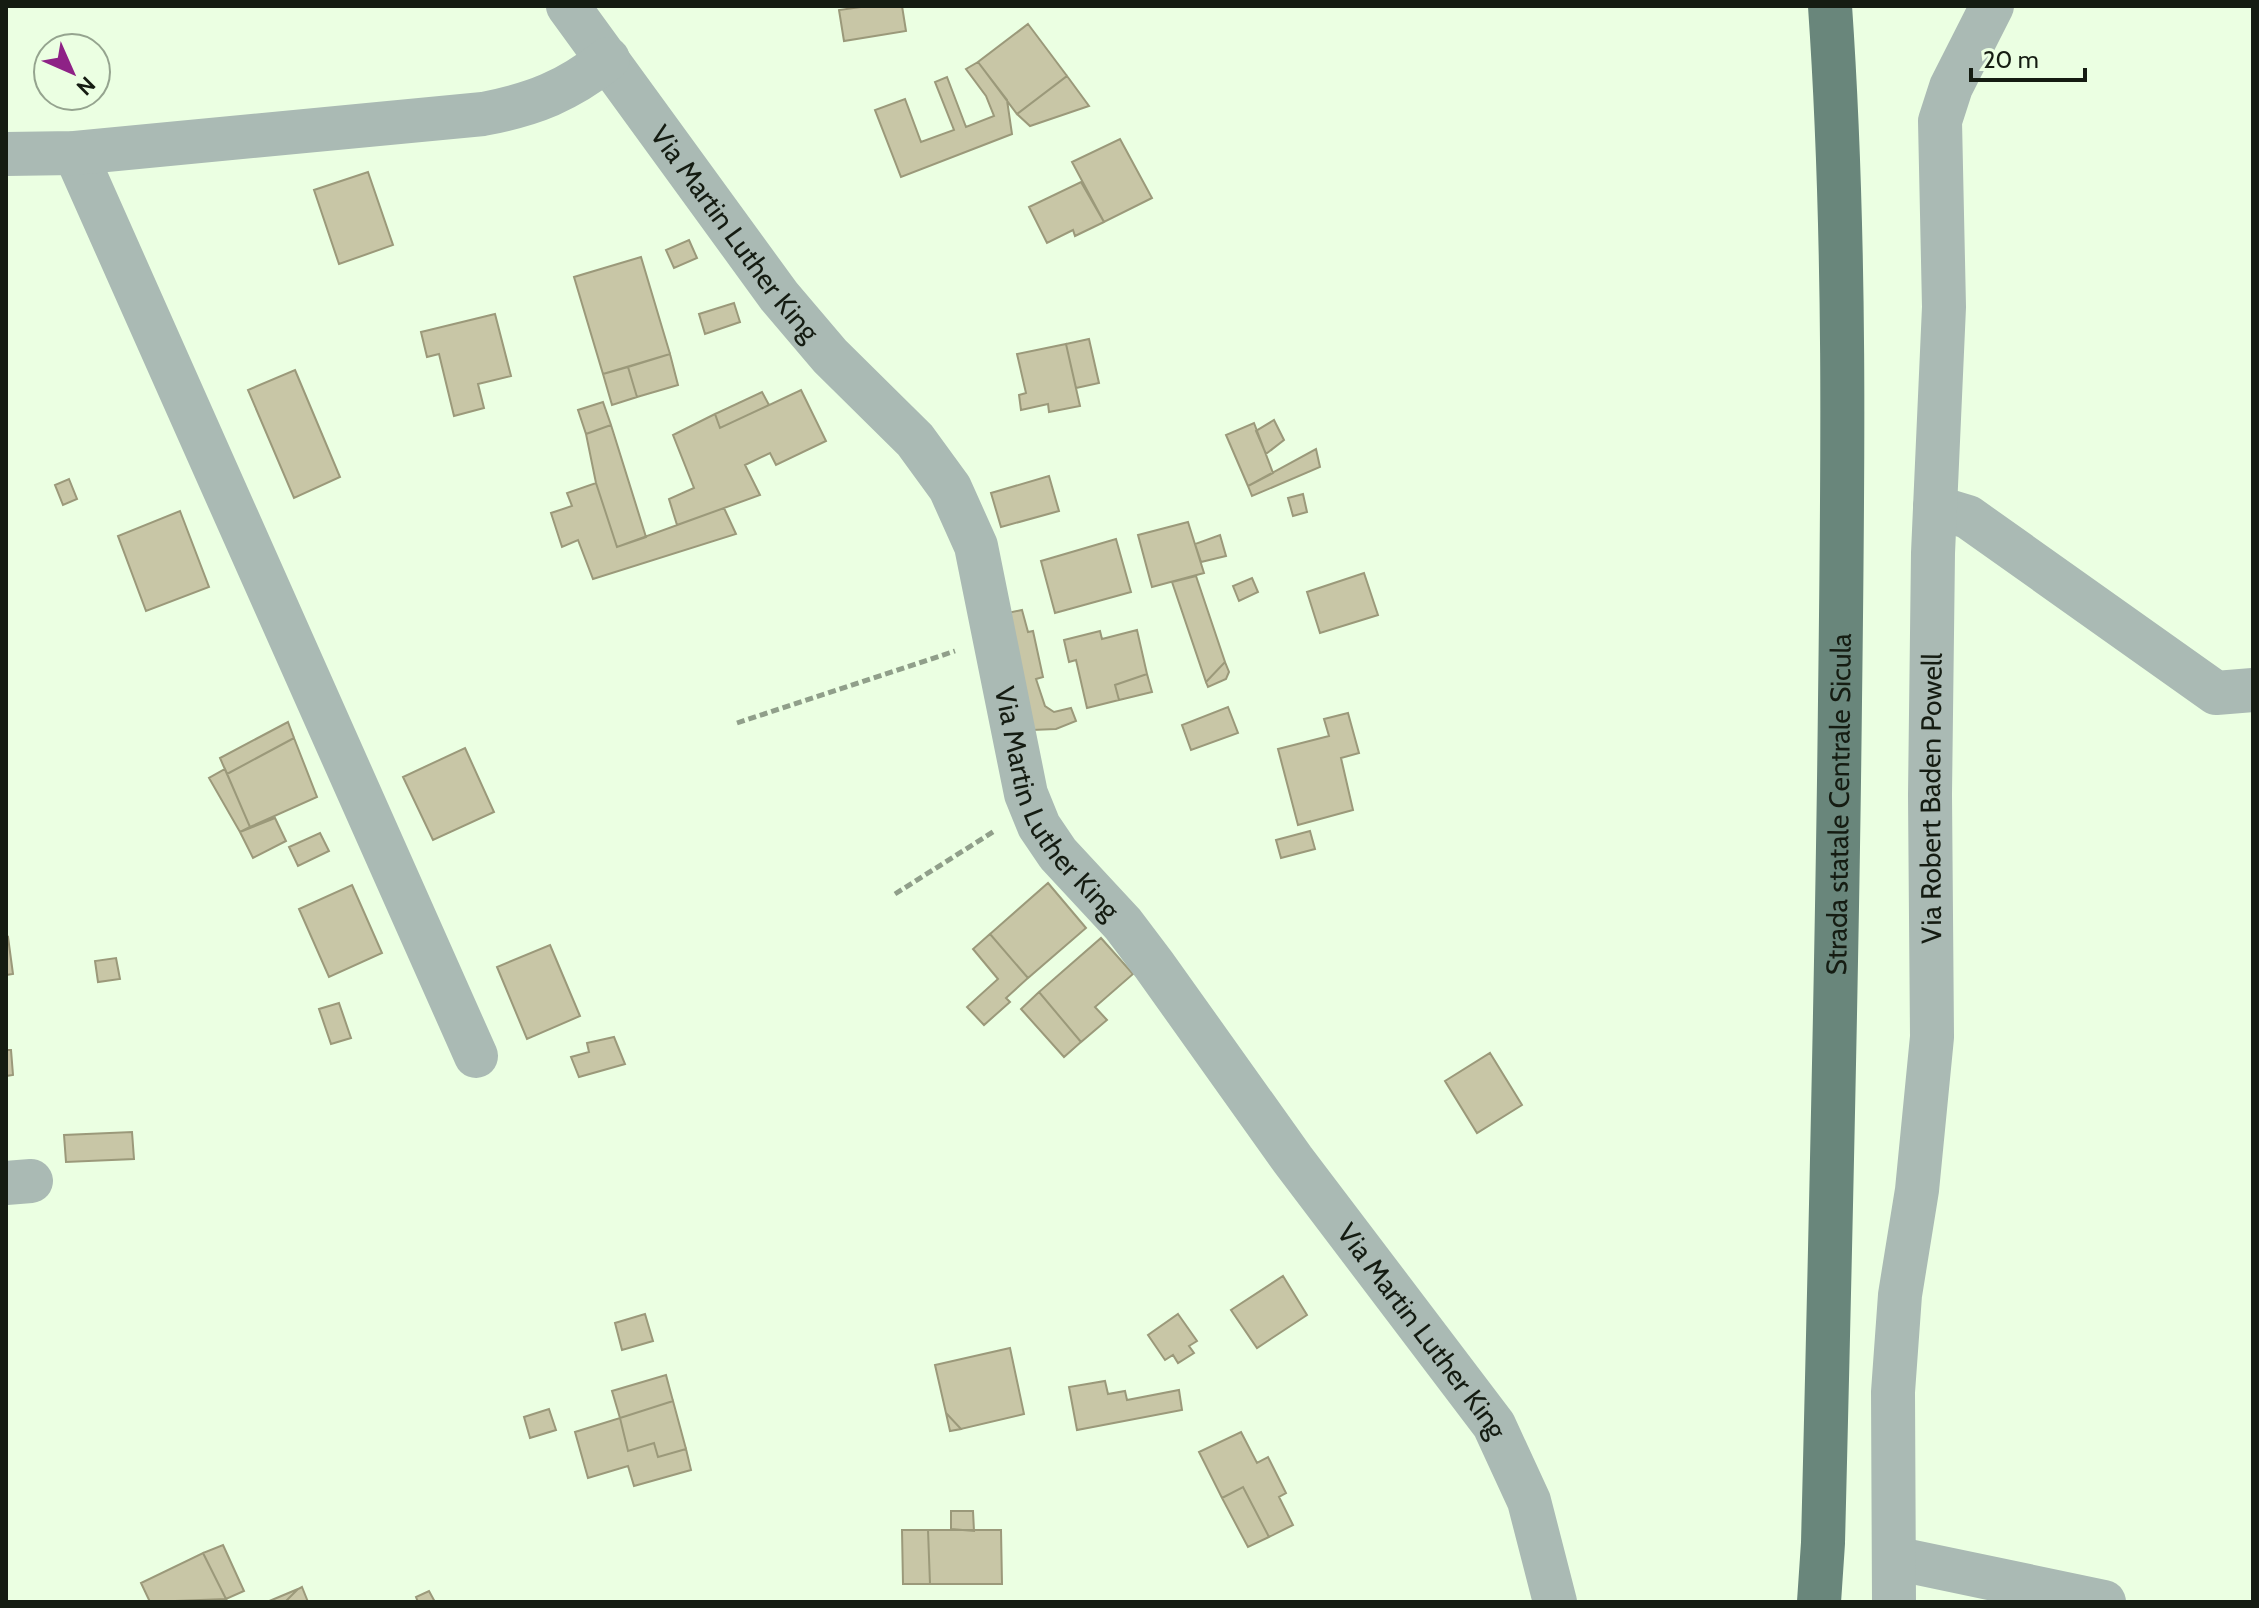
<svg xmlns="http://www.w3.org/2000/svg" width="2259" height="1608" font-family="Cabin,sans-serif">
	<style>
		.building { fill: #c8c6a6; stroke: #9b997a; stroke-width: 2 }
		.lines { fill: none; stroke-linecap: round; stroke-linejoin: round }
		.path { stroke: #909f8a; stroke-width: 5; stroke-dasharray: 8 4; stroke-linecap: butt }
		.minor { stroke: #aabab4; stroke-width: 44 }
		.major { stroke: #69867b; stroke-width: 44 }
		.labels { text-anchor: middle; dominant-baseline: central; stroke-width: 7; stroke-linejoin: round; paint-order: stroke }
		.street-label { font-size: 28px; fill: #151c12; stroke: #ebffe2 }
	</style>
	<rect width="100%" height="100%" fill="#ebffe2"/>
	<path class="building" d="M868,6H902L906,31L844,41L839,10Z
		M1028,24L1067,76L1017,114L978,62Z
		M978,62L1007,100L1012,134L901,177L875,110L905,99L921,142L954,130L935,82L947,77L966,127L994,116L986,96L966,69Z
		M1067,76L1089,106L1030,126L1017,114Z
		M1120,139L1152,198L1104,222L1072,162Z
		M368,172L393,245L339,264L314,190Z
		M1081,182L1104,222L1075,236L1073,230L1047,243L1029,207Z
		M689,240L697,258L674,268L666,250Z
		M641,257L670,354L603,374L574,277Z
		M734,303L740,322L705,334L699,314Z
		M495,314L511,376L478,384L484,408L454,416L439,354L427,357L421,332Z
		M1089,339L1099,383L1076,388L1066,344Z
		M1066,344L1080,406L1049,412L1048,404L1021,410L1019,395L1026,393L1017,354Z
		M670,354L678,385L637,397L628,367Z
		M628,367L637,397L612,405L603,374Z
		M295,370L340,477L294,498L248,390Z
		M801,390L826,441L776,465L770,453L745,465L760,495L677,525L669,499L694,488L673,435L715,414L720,428Z
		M762,392L769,405L720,428L715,414Z
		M603,402L611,425L586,434L578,410Z
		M1274,420L1284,440L1266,454L1256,431Z
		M1254,423L1273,473L1248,486L1226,435Z
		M611,425L646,537L617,547L596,483L586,434Z
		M1316,449L1320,467L1252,496L1248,486Z
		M1049,476L1059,511L1001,527L991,493Z
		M69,479L77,499L63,505L55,485Z
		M596,483L617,547L724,508L736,534L593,579L578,540L562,547L551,513L572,506L567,493Z
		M1303,494L1307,512L1293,516L1288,498Z
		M180,511L209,587L146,611L118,536Z
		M1188,522L1204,573L1152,587L1138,535Z
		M1220,535L1226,556L1201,562L1195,544Z
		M1116,539L1131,592L1055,613L1041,561Z
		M1364,573L1378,615L1320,633L1307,592Z
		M1196,576L1225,662L1206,682L1172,582Z
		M1252,578L1258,592L1239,601L1233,586Z
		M1022,610L1028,632L1033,631L1043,677L1036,679L1045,706L1054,712L1071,708L1076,721L1056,729L1032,730L998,615Z
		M1137,630L1147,674L1115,685L1119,700L1087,708L1076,660L1069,662L1064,640L1100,631L1102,639Z
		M1225,662L1229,672L1226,679L1208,687L1206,682Z
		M1147,674L1152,692L1119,700L1115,685Z
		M1228,707L1238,733L1191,750L1182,725Z
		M1348,713L1359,753L1341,758L1353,810L1298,825L1278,749L1329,736L1324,719Z
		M288,722L294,738L227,774L220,758Z
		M294,738L317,797L250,827L227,774Z
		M465,748L494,812L433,840L403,777Z
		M225,769L250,827L240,832L209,778Z
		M275,818L286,841L253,858L240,832Z
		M1310,831L1315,849L1281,858L1276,840Z
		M320,833L329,851L298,866L289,847Z
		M1048,883L1086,928L1028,978L990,934Z
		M352,885L382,953L329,977L299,909Z
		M990,934L1028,978L1006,998L1010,1002L984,1025L967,1007L998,979L973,949Z
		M8,937L13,974L6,975V938Z
		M1101,938L1133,974L1095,1007L1107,1020L1081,1042L1039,992Z
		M550,945L580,1016L527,1039L497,967Z
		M116,958L120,979L98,982L95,961Z
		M1039,992L1081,1042L1064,1057L1021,1009Z
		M339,1003L351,1038L331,1044L319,1009Z
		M614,1037L625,1064L579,1077L571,1057L589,1052L587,1043Z
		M6,1050H11L13,1075L6,1076Z
		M1490,1053L1522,1105L1477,1133L1445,1081Z
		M132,1132L134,1159L66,1162L64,1135Z
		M1283,1276L1307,1315L1257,1348L1231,1310Z
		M645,1314L653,1341L622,1350L615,1323Z
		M1178,1314L1197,1341L1189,1346L1194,1353L1178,1363L1173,1355L1165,1360L1148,1335Z
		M1010,1348L1024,1414L961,1429L946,1413L935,1365Z
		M666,1375L673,1401L620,1418L612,1391Z
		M1105,1381L1108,1394L1125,1391L1127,1400L1179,1390L1182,1410L1077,1430L1069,1387Z
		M673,1401L686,1449L658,1457L654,1443L628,1451L620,1418Z
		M549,1409L556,1430L530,1438L524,1417Z
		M946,1413L961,1429L950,1431Z
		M620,1418L628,1451L654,1443L658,1457L686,1449L691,1470L634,1486L628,1466L588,1478L575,1432Z
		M1241,1432L1257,1463L1268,1457L1286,1493L1279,1497L1293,1525L1269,1537L1243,1487L1222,1498L1199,1452Z
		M1243,1487L1269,1537L1248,1547L1222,1498Z
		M951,1511H973L974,1531L951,1529Z
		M902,1530H928L930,1584H903Z
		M928,1530H1001L1002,1584H930Z
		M223,1545L244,1591L226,1599L203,1553Z
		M203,1553L226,1599L150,1602L141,1583Z
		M302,1587L308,1602H285L298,1589Z
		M298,1589L285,1602H267Z
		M429,1591L435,1602H418L416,1597Z"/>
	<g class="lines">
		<path class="path" d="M737,723L955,651
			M895,894L996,830"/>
		<g class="minor">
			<path id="s1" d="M568,6L779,296L830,356L915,440L950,488L976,546L1026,794L1039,826L1058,854L1123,924L1154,965L1293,1160L1494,1425L1529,1501L1555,1602"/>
			<path d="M75,153L476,1056"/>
			<path d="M6,154L75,153L483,114C535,104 567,91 608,59"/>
			<path d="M1935,507L1968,517L2216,693L2253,690"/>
			<path d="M6,1183L31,1181"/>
			<path d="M1894,1558L2104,1602"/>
			<path id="s2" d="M1894,1602L1893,1392L1900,1295L1917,1190L1932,1037L1930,795L1933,553L1944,307L1940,121L1951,87L1992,6"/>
		</g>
		<path class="major" id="s3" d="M1819,1602L1823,1543C1830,1262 1837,982 1840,701C1843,469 1846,237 1830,6"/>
	</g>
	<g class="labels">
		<g class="street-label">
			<text stroke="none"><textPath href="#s1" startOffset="282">Via Martin Luther King</textPath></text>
			<text stroke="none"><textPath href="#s1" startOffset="954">Via Martin Luther King</textPath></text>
			<text stroke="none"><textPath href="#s2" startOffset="806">Via Robert Baden Powell</textPath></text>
			<text stroke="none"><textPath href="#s3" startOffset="798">Strada statale Centrale Sicula</textPath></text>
			<text stroke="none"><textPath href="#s1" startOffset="1602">Via Martin Luther King</textPath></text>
		</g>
	</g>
	<rect width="2259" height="1608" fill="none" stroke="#151c12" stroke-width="16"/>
	<g transform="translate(72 72) rotate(135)"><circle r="38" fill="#ebffe2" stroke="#95a48f" stroke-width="2"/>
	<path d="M0-6L14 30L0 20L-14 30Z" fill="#8e2286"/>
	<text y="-12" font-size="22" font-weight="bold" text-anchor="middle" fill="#151c12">N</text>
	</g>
	<path d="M1971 68v12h114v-12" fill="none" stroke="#151c12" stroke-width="4"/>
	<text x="1983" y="68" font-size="24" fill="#151c12" stroke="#ebffe2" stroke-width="6" paint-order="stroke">20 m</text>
</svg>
